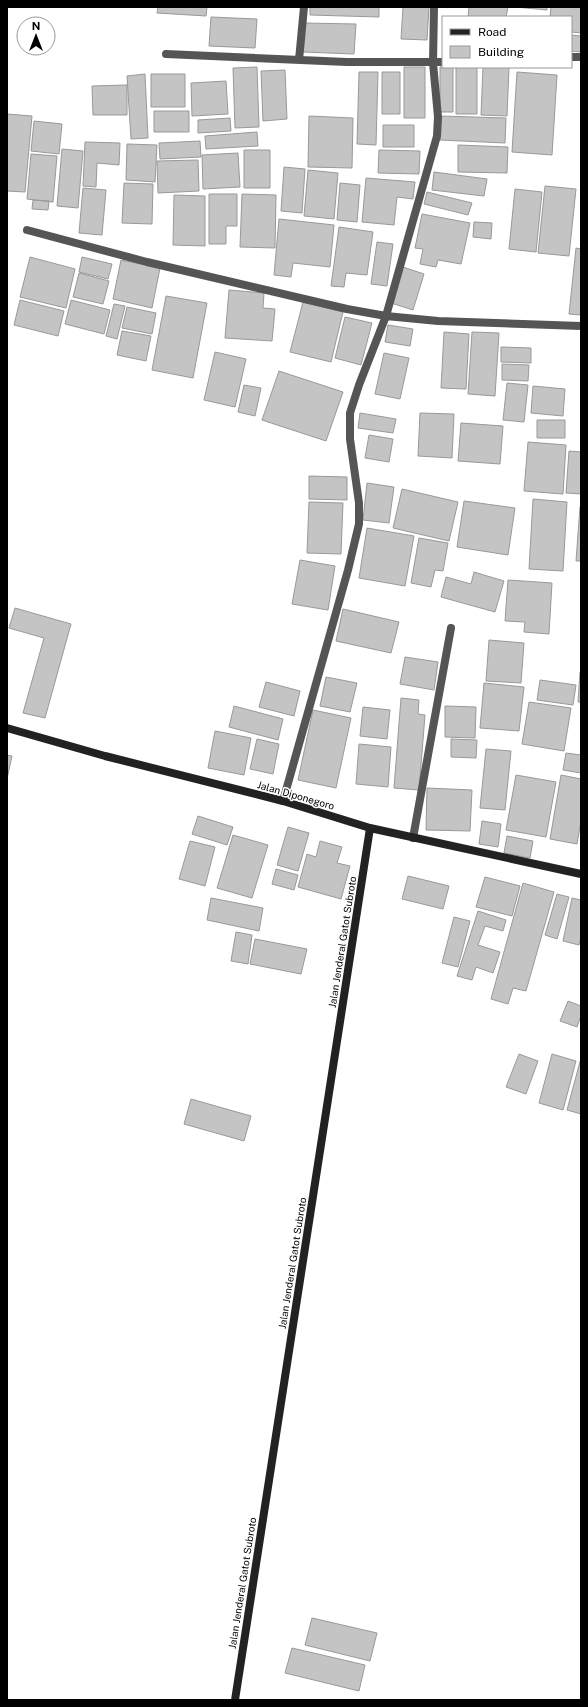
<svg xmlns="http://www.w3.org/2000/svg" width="588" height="1707" font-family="'Public Sans',sans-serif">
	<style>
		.building { fill: #c4c4c4; stroke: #999 }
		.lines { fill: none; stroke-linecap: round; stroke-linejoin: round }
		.street { stroke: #555; stroke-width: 8 }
		.secondary { stroke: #222; stroke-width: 8 }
		.labels { text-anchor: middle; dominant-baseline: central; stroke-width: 3; stroke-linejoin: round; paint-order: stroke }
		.street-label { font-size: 10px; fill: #000; stroke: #fff }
	</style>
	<rect width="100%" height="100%" fill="#fff"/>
	<path class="building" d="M158,7H207L206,16L157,13Z
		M310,7H379V17L310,15Z
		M403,7H429L427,40L401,39Z
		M469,7H508L506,17H468Z
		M515,7H547V10Z
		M551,7H581V33L571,32V17H550Z
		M211,17L257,19L255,48L209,46Z
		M305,23L356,24L354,54L303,52Z
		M571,35L581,36V52L571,51Z
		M257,67L259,127L235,128L233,68Z
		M404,67H425V118H404Z
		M440,67H453V112H440Z
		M456,67H477V114H456Z
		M483,67H509L507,116L481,115Z
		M285,70L287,119L263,121L261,71Z
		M359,72H378L376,145L357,144Z
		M382,72H400V114H382Z
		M517,72L557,75L552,155L512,152Z
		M145,74L148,138L131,139L127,76Z
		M151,74H185V107H151Z
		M226,81L228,114L192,116L191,83Z
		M127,85V115H93L92,86Z
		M154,111H189V132H154Z
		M7,114L32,116L25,192L7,191Z
		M309,116L353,118L352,168L308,167Z
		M441,116L506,118L505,143L440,140Z
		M230,118L231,131L198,133V120Z
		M34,121L62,124L59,154L31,151Z
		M383,125H414V147H383Z
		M257,132L258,146L206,149L205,136Z
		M200,141L201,157L160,159L159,143Z
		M85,142L120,143L119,165L97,163L96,187L83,186Z
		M127,144L157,145L155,182L126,180Z
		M458,145L508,147L507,173L458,172Z
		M62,149L83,151L78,208L57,206Z
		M244,150H270V188H244Z
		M379,150L420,151L419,174L378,173Z
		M238,153L240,187L203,189L202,155Z
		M31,154L57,156L53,202L27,199Z
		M198,160L199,191L158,193L157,161Z
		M284,167L305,169L302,213L281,211Z
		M308,170L338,173L334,219L304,216Z
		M434,172L487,179L484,196L432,190Z
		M366,178L415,182L413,199L397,197L394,225L362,222Z
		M124,183L153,184L152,224L122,223Z
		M340,183L360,185L357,222L337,220Z
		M545,186L576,189L569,256L538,253Z
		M83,188L106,190L102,235L79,233Z
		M515,189L542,192L536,252L509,249Z
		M427,192L472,203L468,215L424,204Z
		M209,194H237V226H226V244H209Z
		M242,194L276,195L275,248L240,247Z
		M174,195L205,196V246L173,245Z
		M33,200L49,201L48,210L32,209Z
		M422,214L470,223L461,264L438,260L436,267L420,264L423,249L415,248Z
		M279,219L334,225L330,267L293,263L291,277L274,275Z
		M474,222L492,223L491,239L473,237Z
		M339,227L373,232L367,275L346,273L344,287L331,286Z
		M377,242L393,244L387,286L371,284Z
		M576,248L581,249V315L569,314Z
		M30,257L75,269L66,308L20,297Z
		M82,257L112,264L108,279L79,272Z
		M121,260L160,268L152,308L113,299Z
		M403,267L424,274L413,310L391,303Z
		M79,273L109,281L103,304L73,297Z
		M229,290L264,293L263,308L275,309L272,341L225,338Z
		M166,296L207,303L193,378L152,370Z
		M20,300L64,311L58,336L14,325Z
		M71,300L110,310L104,334L65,324Z
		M303,302L343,312L331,362L290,352Z
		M114,304L125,306L117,339L106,336Z
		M127,307L156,313L152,334L122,328Z
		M345,317L372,323L361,365L335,358Z
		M388,325L413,329L410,346L385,342Z
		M122,331L151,336L146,361L117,355Z
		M444,332L469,334L466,389L441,388Z
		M472,332L499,333L495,396L468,394Z
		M501,347L531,348V363L501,362Z
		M215,352L246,359L235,407L204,400Z
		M384,353L409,358L400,399L375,394Z
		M502,364L529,365L528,381L502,380Z
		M279,371L343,392L326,441L262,420Z
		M507,383L528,385L524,422L503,420Z
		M244,385L261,388L255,416L238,412Z
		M533,386L565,389L563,416L531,413Z
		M360,413L396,419L393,433L358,428Z
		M420,413L454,414L452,458L418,456Z
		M537,420H565V438H537Z
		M461,423L503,426L500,464L458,461Z
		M369,435L393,439L389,462L365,458Z
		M528,442L566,445L563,494L524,491Z
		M569,451L581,452V494L566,493Z
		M309,476L347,477V500L309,499Z
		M367,483L394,487L389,523L363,520Z
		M402,489L458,502L449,541L393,528Z
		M533,499L567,502L563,571L529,569Z
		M464,501L515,508L508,555L457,547Z
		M309,502L343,503L341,554L307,553Z
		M580,507H581V561H576Z
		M367,528L414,536L405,586L359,578Z
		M419,538L448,543L443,571L435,570L431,587L411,583Z
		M300,560L335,566L328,610L292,604Z
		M474,572L504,581L495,612L441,597L446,577L471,584Z
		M508,580L552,583L549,634L524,632L525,622L505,621Z
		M15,608L71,624L45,718L23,713L44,638L9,628Z
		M343,609L399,622L391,653L336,641Z
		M489,640L524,643L521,683L486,681Z
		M405,657L438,662L434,690L400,684Z
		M580,672H581V702H578Z
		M326,677L357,683L350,712L320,706Z
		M540,680L576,685L573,705L537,700Z
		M266,682L300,691L294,716L259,707Z
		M484,683L524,687L519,731L480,728Z
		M401,698L419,700L418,714L425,715L419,790L394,788Z
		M529,702L571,708L564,751L522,744Z
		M234,706L283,719L278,740L229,727Z
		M445,706L476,707L475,738L445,737Z
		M363,707L390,710L387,739L360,736Z
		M313,710L351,718L336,788L298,780Z
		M215,731L251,738L244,775L208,768Z
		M257,739L279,744L273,774L250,769Z
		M451,739L477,740L476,758L451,757Z
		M359,744L391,747L388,787L356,784Z
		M486,749L511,751L505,810L480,808Z
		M566,753L581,755V773L563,770Z
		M7,755L12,756L7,779Z
		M516,775L556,782L546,837L506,830Z
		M561,775L581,779V821L577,844L550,839Z
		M427,788L472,790L470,831L426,830Z
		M198,816L233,827L227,845L192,834Z
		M482,821L501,824L498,847L479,844Z
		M288,827L309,833L298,871L277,865Z
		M233,835L268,845L252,898L217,888Z
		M507,836L533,841L530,858L504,853Z
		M190,841L215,847L205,886L179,879Z
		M320,841L342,847L337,863L350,866L341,899L298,887L307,854L316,857Z
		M276,869L298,875L294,890L272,884Z
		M408,876L449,886L443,909L402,899Z
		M485,877L520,886L512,916L476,907Z
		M523,883L554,892L526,991L513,988L508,1004L491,999Z
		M557,894L569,897L557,939L545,935Z
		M211,898L263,908L259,931L207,920Z
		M572,898L581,900V937L579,945L563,941Z
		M478,911L506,920L503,931L485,926L478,945L500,952L493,973L476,967L472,980L457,976Z
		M454,917L470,921L458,967L442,963Z
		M236,932L252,935L248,964L231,961Z
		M255,939L307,949L301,974L250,964Z
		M568,1001L581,1006V1016L577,1027L560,1021Z
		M519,1054L538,1061L526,1094L506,1087Z
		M552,1054L576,1061L563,1110L539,1103Z
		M581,1058V1114L567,1110Z
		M191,1099L251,1116L244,1141L184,1124Z
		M312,1618L377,1633L370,1661L305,1645Z
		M292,1648L365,1665L359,1691L285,1673Z"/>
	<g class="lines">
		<path class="street" d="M166,54L347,62H443
			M571,57H581
			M299,60L304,7
			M27,230L147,262L347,309L386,316L438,321L581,326
			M283,801L348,570L359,524V503L350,439V413L359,385L386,316L437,136L438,117L433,63L434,7
			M413,838L451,628"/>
		<path class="secondary" d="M7,728L105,756L283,801L370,828L581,874
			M235,1700L370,828"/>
	</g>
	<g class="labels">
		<g class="street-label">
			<text transform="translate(296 795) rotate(16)">Jalan Diponegoro</text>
			<text transform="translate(342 942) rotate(-81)">Jalan Jenderal Gatot Subroto</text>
			<text transform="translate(292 1263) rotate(-81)">Jalan Jenderal Gatot Subroto</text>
			<text transform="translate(242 1583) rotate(-81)">Jalan Jenderal Gatot Subroto</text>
		</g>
	</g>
	<rect width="588" height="1707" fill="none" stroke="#000000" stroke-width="16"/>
	<rect x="442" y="16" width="130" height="52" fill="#ffffff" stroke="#999999"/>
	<rect x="450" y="29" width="20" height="6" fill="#222222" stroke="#999999"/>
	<text x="478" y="36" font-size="12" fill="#000000">Road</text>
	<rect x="450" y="46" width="20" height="12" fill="#c4c4c4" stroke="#999999"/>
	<text x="478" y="56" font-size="12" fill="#000000">Building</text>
	<g transform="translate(36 36)"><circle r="19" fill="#ffffff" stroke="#999999"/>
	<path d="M0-3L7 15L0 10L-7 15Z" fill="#000000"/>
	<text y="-6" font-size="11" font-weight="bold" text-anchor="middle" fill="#000000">N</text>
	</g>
</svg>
